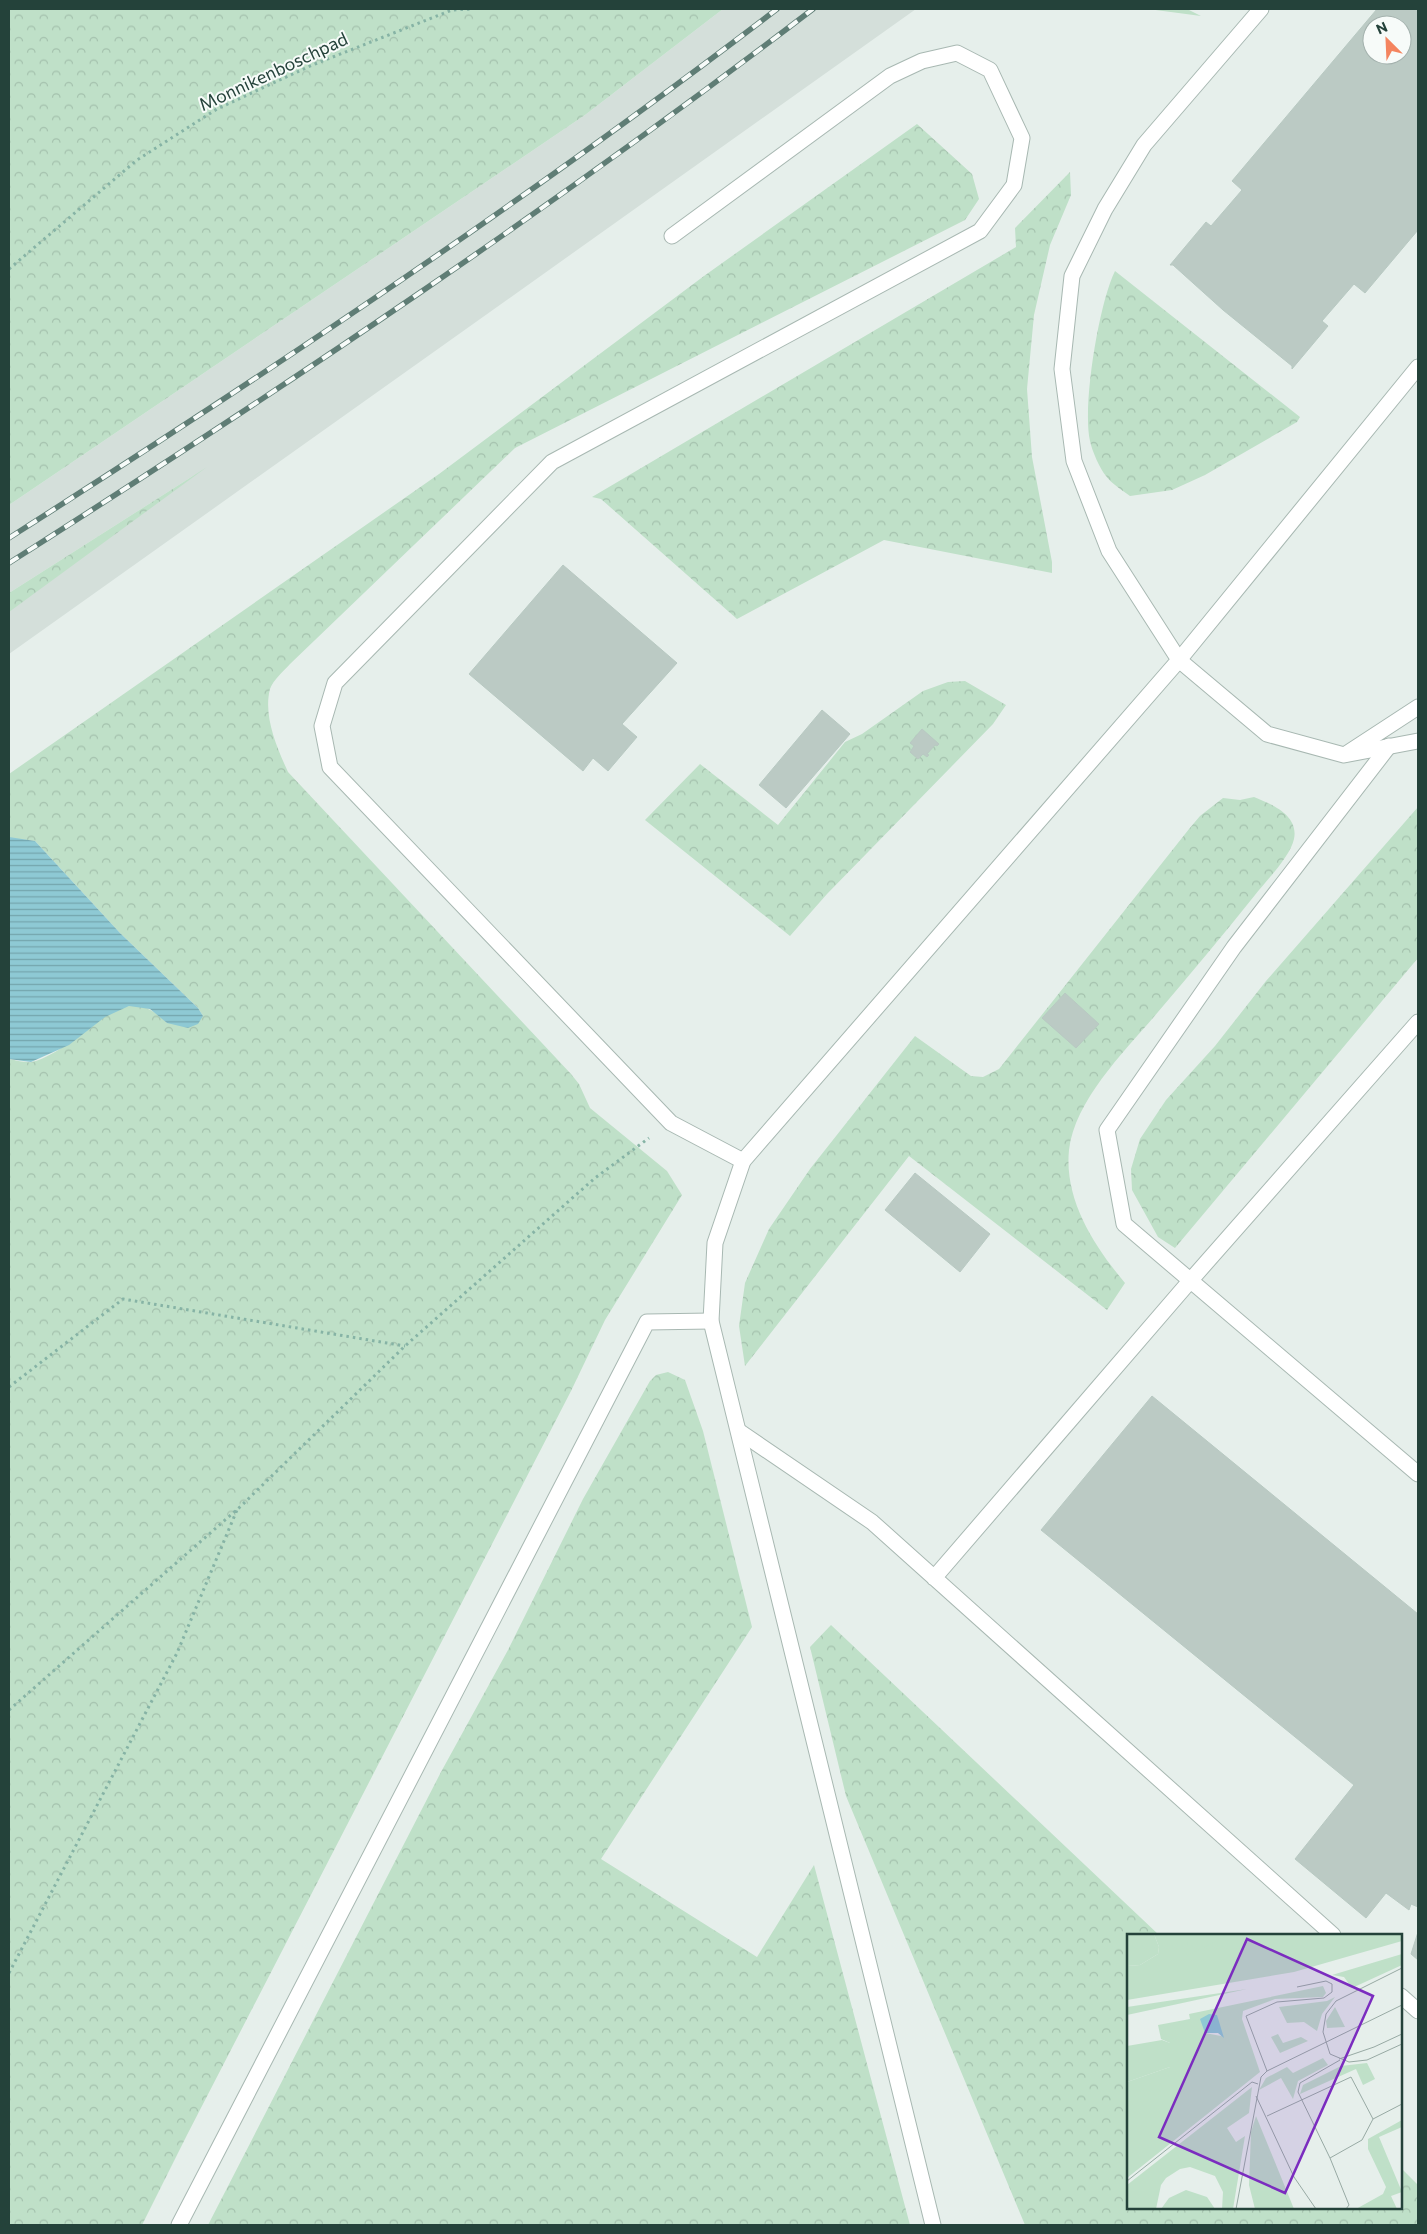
<svg xmlns="http://www.w3.org/2000/svg" width="1427" height="2234" font-family="Commissioner,sans-serif">
	<style>
		.built { fill: #d4dfda }
		.grass { fill: url(#grass-tufts) }
		.forest { fill: url(#forest-crowns) }
		.water { fill: url(#water-rules) }
		.building { fill: #bbcac4; stroke: #b8c9c2; fill-rule: evenodd }
		.lines { fill: none; stroke-linecap: round; stroke-linejoin: round }
		.service-casing { stroke: #a8b8b2; stroke-width: 17 }
		.minor-casing { stroke: #a8b8b2; stroke-width: 17 }
		.path { stroke: #86b3a5; stroke-width: 3; stroke-dasharray: 2.5 4; stroke-linecap: butt }
		.service { stroke: #fff; stroke-width: 15 }
		.minor { stroke: #fff; stroke-width: 15 }
		.rail-casing { stroke: #5f7d75; stroke-width: 5.5 }
		.rail { stroke: #f7fbf9; stroke-width: 4; stroke-dasharray: 11; stroke-linecap: butt }
		.labels { text-anchor: middle; dominant-baseline: central; stroke-width: 4; stroke-linejoin: round; paint-order: stroke }
		.street-label { font-size: 18px; fill: #24423a; stroke: #f7fbf9 }
		.inset-road { fill: none; stroke: #98aaa4; stroke-width: 1 }
		.view { fill: #7b2cbf; fill-opacity: 0.15; stroke: #7b2cbf; stroke-width: 2.5 }
		.inset-edge { fill: none; stroke: #24423a; stroke-width: 2.5 }
	</style>
	<defs>
		<pattern id="grass-tufts" width="24" height="20" patternUnits="userSpaceOnUse" patternTransform="scale(1.25)"><rect width="24" height="20" fill="#bfe0c8"/><path d="M3 7l-1-3M5 7V3M7 7l1-3M15 17l-1-3M17 17v-4M19 17l1-3" fill="none" stroke="#a4c1ad"/></pattern>
		<pattern id="forest-crowns" width="20" height="18" patternUnits="userSpaceOnUse" patternTransform="scale(1.25)"><rect width="20" height="18" fill="#bfe0c8"/><path d="M2 6a3 3 0 1 1 6 0M12 15a3 3 0 1 1 6 0" fill="none" stroke="#a4c1ad"/></pattern>
		<pattern id="water-rules" width="6" height="5" patternUnits="userSpaceOnUse" patternTransform="scale(1.25)"><rect width="6" height="5" fill="#8ec9d4"/><path d="M0 2.5h6" fill="none" stroke="#74a5ad"/></pattern>
	</defs>
	<rect width="100%" height="100%" fill="#e6efeb"/>
	<path class="built" d="M723,9H916L9,654V609L196,474L9,593V505L585,115Z"/>
	<path class="grass" d="M1148,9H1187L1201,16Z"/>
	<path class="forest" d="M9,9H723L585,115L9,505Z
		M917,124L972,174L979,199L965,220L515,448L290,664C284,671 273,680 270,689C263,716 277,748 288,772L571,1074L579,1084L590,1108L667,1171L682,1195L605,1320L571,1391L187,2135L142,2225H9V1059C15,1060 25,1063 32,1062C66,1054 101,1010 129,1006C145,1004 156,1012 167,1023L203,1016L198,1008L120,933L35,841L9,838V774L439,474L704,276Z
		M1070,172L1071,195L1050,245L1034,315L1027,389L1032,457L1052,562V573L884,540L737,619L601,499L592,497L1016,247L1015,228Z
		M1115,271L1300,417L1297,422L1205,475L1172,490L1130,496C1122,490 1112,484 1106,476C1100,469 1092,451 1090,441C1082,406 1099,303 1115,271Z
		M207,467L9,612V593Z
		M965,681L1006,705L993,724L827,894L790,936L645,820L700,764L778,825L845,742L862,734L923,691L948,682Z
		M1254,797C1271,804 1299,815 1294,839C1290,857 1266,881 1255,895C1223,935 1191,973 1158,1012C1126,1050 1075,1099 1069,1150C1064,1200 1094,1246 1125,1283L1107,1310L909,1156L745,1366L739,1326L745,1283L769,1229L810,1169L915,1036L971,1076L983,1077L999,1069L1189,829L1200,816L1223,798L1240,800Z
		M1418,807V958L1175,1248L1158,1237L1132,1190L1131,1169L1140,1139L1166,1100L1215,1046L1266,981Z
		M668,1372L685,1380L703,1431L752,1627L601,1859L757,1957L814,1865L910,2225H208L441,1772L508,1650L583,1499L650,1381L656,1375Z
		M831,1625L1159,1935H1128V2208H1401V2168L1418,2185V2225H1025L846,1796L810,1647Z"/>
	<path class="water" d="M9,837L35,841L120,933L198,1008L203,1016L198,1024L188,1028L167,1023L150,1009L129,1006L105,1017L69,1045L31,1062L9,1059Z"/>
	<path class="building" d="M1377,9H1418V230L1365,293L1354,284L1322,321L1328,326L1292,369V366L1223,310L1173,265H1170L1206,222L1211,226L1242,190L1232,181ZM1372,25H1402V55H1372Z
		M563,565L677,663L622,724L637,737L608,771L593,758L583,771L469,674Z
		M822,710L850,734L786,808L759,785Z
		M922,729L939,744L937,746L935,745L927,754L929,755L927,757L923,754L918,759L910,752L914,746L910,743Z
		M1065,993L1099,1024L1076,1048L1042,1018Z
		M915,1173L990,1234L960,1272L885,1210Z
		M1152,1396L1418,1614V1907L1411,1904L1409,1910L1386,1893L1366,1918L1295,1859L1354,1785L1041,1530Z
		M1418,1932V1960L1411,1954Z"/>
	<g class="lines">
		<g class="service-casing">
			<path id="service" d="M672,236L890,76L922,61L957,53L990,70L1022,138L1014,185L980,231L552,462L335,683L322,726L330,767L671,1123L743,1161
				M1179,660L1418,367
				M1389,746L1234,947L1107,1130L1124,1224L1418,1474
				M1346,754L1418,707
				M740,1432L872,1522L1333,1935
				M934,1578L1190,1281L1418,1022
				M1401,1996L1418,2011
				M179,2225L647,1322L711,1321"/>
		</g>
		<g class="minor-casing">
			<path id="minor" d="M1261,9L1144,145L1105,209L1072,276L1062,369L1074,461L1109,551L1179,660L1267,734L1344,755L1418,741
				M933,2225L711,1321L715,1243L743,1161L1179,660"/>
		</g>
		<path class="path" d="M9,269L137,160L217,109L310,66L452,10L473,9
			M9,1387L123,1299L405,1346
			M9,1710L241,1506L405,1346L595,1178L649,1138
			M9,1973L177,1653L237,1510"/>
		<use href="#service" class="service"/>
		<use href="#minor" class="minor"/>
		<g class="rail-casing">
			<path id="rail" d="M9,538C271,371 530,198 777,9
				M9,563C284,388 554,207 813,9"/>
		</g>
		<use href="#rail" class="rail"/>
	</g>
	<g class="labels">
		<g class="street-label">
			<text transform="translate(273 71) rotate(-25)">Monnikenboschpad</text>
		</g>
	</g>
	<g transform="translate(1127 1934)">
		<rect width="275" height="275" fill="#e6efeb"/>
		<path d="M0,0H27L32,13L31,20L13,31L0,32ZM35,106L43,109V133L0,148V112ZM59,256L80,263L88,275H34L42,264Z" fill="#bfe0c8"/>
		<path d="M27,0H275V7L167,38L0,66V32L13,31L31,20L32,13ZM275,20V31L225,54L217,43L205,41ZM196,52L199,59L196,63L148,65L116,77L115,85L133,138L0,244V148L43,133V109L34,105L31,91L63,85L62,80ZM89,81L93,93L94,102L78,99ZM120,55L37,73L0,81V73ZM208,63L195,80L190,97L177,88L160,89L152,73L200,67ZM208,73L218,93L200,94L199,87ZM151,100L156,109L174,103L181,107L153,119L144,103ZM196,124L201,131L171,147L166,165L154,144L132,156L139,144L160,133L166,139ZM240,129L248,145L236,151L229,135L173,160L176,151L214,132ZM125,153L122,179L100,194L109,208L118,202L106,275H95L96,258L88,242L63,233L53,235L39,244L34,251L29,275H0V251ZM129,182L152,238L167,275H128L122,251L124,198ZM275,186V193L252,203L275,258L264,262L270,275H229L256,260L259,253L241,215V205Z" fill="#bfe0c8" fill-rule="evenodd"/>
		<path d="M61,0H104L59,22Z" fill="#bfe0c8"/>
		<path d="M82,80L90,81L97,104L91,99H78L73,85Z" fill="#8ec9d4"/>
		<path class="inset-road" d="M275,34L209,67L199,80L196,98L203,120L222,128L240,126L275,110M212,125L247,113L275,100M213,126L173,149L171,158L203,224L222,271L219,275M140,137L119,82L150,68L197,64L205,58V50L199,47L170,53M129,162L167,243L189,275M140,182L224,143L246,185M203,224L235,206L246,185L275,170M0,247L125,148L131,150M109,275L134,143L140,137L275,71"/>
		<path class="view" d="M120,5L246,62L158,259L32,203Z"/>
		<rect width="275" height="275" class="inset-edge"/>
	</g>
	<rect width="1427" height="2234" fill="none" stroke="#24423a" stroke-width="20"/>
	<g transform="translate(1387 40) rotate(336)"><circle r="24" fill="#f7fbf9" stroke="#a3b1ad"/>
	<path d="M0-4L9 19L0 12L-9 19Z" fill="#f4845f"/>
	<text y="-8" font-size="14" font-weight="bold" text-anchor="middle" fill="#24423a">N</text>
	</g>
</svg>
